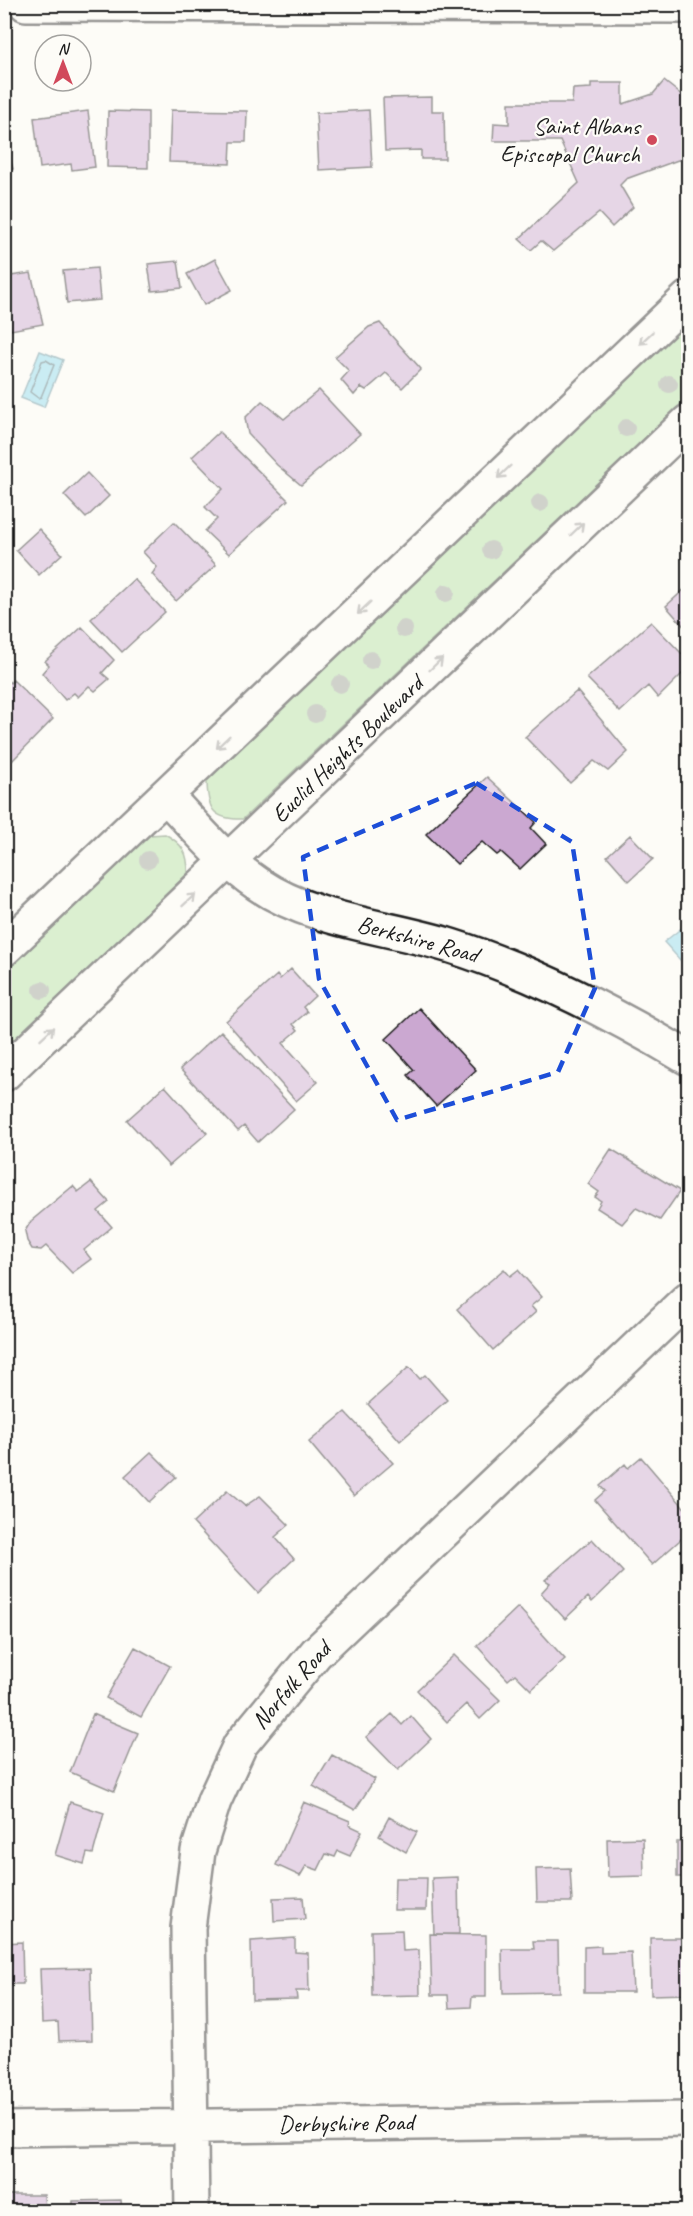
<svg xmlns="http://www.w3.org/2000/svg" width="693" height="2216" font-family="Caveat,sans-serif">
	<style>
		.green { fill: #b1e1a1; stroke: #667e5e; stroke-width: 1.5 }
		.water { fill: #8ddaed; stroke: #608e99; stroke-width: 1.5 }
		.lines { fill: none; stroke-linecap: round; stroke-linejoin: round }
		.shore { stroke: #496870; stroke-width: 1.5 }
		.building { fill: #cba8d1; stroke: #1c1c1c; stroke-width: 1.5 }
		.minor-casing { stroke: #1c1c1c; stroke-width: 38 }
		.tertiary-casing { stroke: #1c1c1c; stroke-width: 38 }
		.secondary-casing { stroke: #1c1c1c; stroke-width: 38 }
		.minor { stroke: #fdfcf7; stroke-width: 33 }
		.tertiary { stroke: #fdfcf7; stroke-width: 33 }
		.secondary { stroke: #fdfcf7; stroke-width: 33 }
		.tree { fill: #9aa195 }
		.oneway { stroke: #989794 }
		.marked { fill: none; stroke: #1d4ed8; stroke-width: 4.5; stroke-dasharray: 12 8; stroke-linejoin: round }
		.poi-dot { fill: #d1495b; stroke: #fdfcf7; stroke-width: 2 }
		.labels { text-anchor: middle; dominant-baseline: central; stroke-width: 4.5; stroke-linejoin: round; paint-order: stroke }
		.poi-label { font-size: 24px; fill: #1c1c1c; stroke: #fdfcf7; text-anchor: end }
		.street-label { font-size: 24px; fill: #1c1c1c; stroke: #fdfcf7 }
	</style>
	<rect width="100%" height="100%" fill="#fdfcf7"/>
	<filter id="ink" filterUnits="userSpaceOnUse"><feTurbulence type="fractalNoise" baseFrequency=".0167" numOctaves="2"/><feDisplacementMap in="SourceGraphic" scale="12" xChannelSelector="R" yChannelSelector="G"/><feConvolveMatrix kernelMatrix="1 2 1 2 8 2 1 2 1" color-interpolation-filters="sRGB"/></filter>
	<g filter="url(#ink)">
		<path class="green" d="M688,321V397L243,819C212,820 207,808 207,779Z
			M165,834C183,844 188,853 188,873L5,1050V971L131,849L150,835Z"/>
		<path class="water" d="M40,351L63,360L44,407L21,398Z
			M688,923V955L681,961L664,942Z"/>
		<g class="lines">
			<path class="shore" d="M46,360L54,365L41,397L38,398L30,392L42,361Z"/>
		</g>
		<path class="building" d="M664,81L688,100V161L678,160L626,179L620,185L633,207L612,227L599,213L553,251L541,241L531,250L519,239L579,183L560,141H493L494,123L509,124V103H572L573,89L591,88V83H623V104L653,94Z
			M432,97V111H444L445,159H421V150L385,151L383,98Z
			M171,110L247,111L246,142H231L230,164L169,162Z
			M369,110L372,167L319,170L316,113Z
			M88,111L95,167L72,170L71,164L40,168L34,118Z
			M108,111L148,112V168L107,167Z
			M4,135L13,169L4,171Z
			M215,259L232,290L204,305L187,274Z
			M178,261L182,288L152,291L148,264Z
			M97,268L100,300L67,303L63,271Z
			M31,273L43,324L11,330L4,303V277Z
			M380,323L421,369L402,388L386,373L366,390L361,387L354,395L341,380L349,371L335,357L369,327Z
			M319,390L360,434L301,485L277,465L248,434L245,418L262,401L284,419Z
			M219,432L288,500L229,554L205,531L217,519L205,507L223,489L192,457Z
			M87,473L109,496L86,518L64,495Z
			M174,522L216,565L176,601L152,574L157,567L143,552Z
			M39,529L62,554L39,575L16,550Z
			M134,579L165,612L122,652L91,619Z
			M688,586V631L666,606Z
			M651,622L688,660V668L658,698L648,686L620,712L587,678Z
			M82,627L114,660L102,673L109,679L95,691L89,686L78,697L74,693L65,700L42,673L49,665L45,661Z
			M4,676L10,683L13,680L53,719L11,762L4,755Z
			M577,691L628,752L608,771L594,761L570,783L525,737Z
			M487,777L536,822L531,828L546,844L520,869L501,852L497,855L482,842L457,864L426,834Z
			M630,835L653,859L629,881L607,856Z
			M291,969L315,996L303,1007L307,1012L293,1024L298,1030L283,1043L318,1082L296,1101L226,1021L277,975L280,979Z
			M419,1008L476,1070L436,1106L408,1075L414,1070L386,1039Z
			M221,1031L294,1109L258,1142L244,1126L238,1131L180,1069Z
			M165,1086L207,1133L169,1166L127,1120Z
			M611,1149L680,1191L660,1220L636,1208L622,1224L597,1208L601,1201L595,1197L599,1192L588,1184Z
			M91,1182L109,1202L98,1211L112,1227L84,1250L91,1259L72,1273L46,1246L41,1250L32,1249L27,1241L25,1231L31,1221L73,1186L78,1192Z
			M504,1269L510,1276L518,1270L542,1297L531,1306L536,1312L493,1350L457,1309Z
			M409,1367L420,1379L425,1375L447,1400L400,1441L368,1404Z
			M345,1412L393,1463L354,1496L309,1442Z
			M151,1452L176,1477L149,1502L125,1476Z
			M641,1457L688,1512V1533L652,1565L595,1500L605,1491L600,1486L625,1464L628,1468Z
			M227,1491L245,1506L260,1496L289,1525L275,1537L294,1559L258,1593L193,1523Z
			M592,1539L623,1572L592,1602L588,1597L565,1619L541,1593L550,1583L545,1580Z
			M518,1607L565,1659L531,1690L515,1674L508,1680L477,1646Z
			M135,1647L170,1666L141,1717L106,1698Z
			M454,1655L500,1700L480,1719L466,1704L447,1722L417,1690Z
			M93,1714L138,1733L114,1791L70,1772Z
			M392,1714L402,1725L411,1716L431,1739L398,1770L366,1737Z
			M332,1755L375,1779L355,1810L313,1786Z
			M70,1802L104,1813L93,1854L87,1853L84,1864L55,1855Z
			M304,1802L350,1821L349,1825L362,1831L350,1856L338,1851L335,1857L326,1854L318,1870L306,1866L300,1876L276,1865Z
			M389,1817L417,1832L406,1852L379,1836Z
			M643,1838L644,1876L608,1877L607,1839Z
			M677,1842H688V1877H677Z
			M570,1868L572,1902H537L536,1869Z
			M458,1877L459,1934H434L432,1878Z
			M395,1878H427L426,1910H394Z
			M303,1897L305,1919L274,1921L273,1898Z
			M402,1930L403,1951L419,1950L420,1995L372,1996L371,1931Z
			M430,1934L486,1935V1997H472L471,2007L449,2008L448,1995H432Z
			M295,1938V1952L308,1953L309,1991H296L297,1999L252,2000L251,1941Z
			M650,1938H688V1994L651,1995Z
			M533,1941H558L559,1992L503,1993L502,1949H534Z
			M22,1942L23,1984H4V1943Z
			M601,1946V1953L631,1952L633,1992H584V1947Z
			M90,1968L92,2040L59,2041L58,2022L42,2023L40,1969Z
			M4,2195H44L45,2212H4Z
			M121,2200L122,2212H73V2201Z"/>
		<g class="lines">
			<g class="minor-casing">
				<path id="minor" d="M166,796C195,826 223,861 258,884C314,922 388,926 451,946C534,972 614,1014 688,1058
					M4,2129L688,2119
					M192,2212L188,1928L198,1851L214,1801L240,1745L316,1653L688,1299"/>
			</g>
			<g class="tertiary-casing">
				<path id="tertiary" d="M26,4L688,6"/>
			</g>
			<g class="secondary-casing">
				<path id="secondary" d="M4,949L688,298
					M4,1074L688,422"/>
			</g>
			<use href="#minor" class="minor"/>
			<use href="#tertiary" class="tertiary"/>
			<use href="#secondary" class="secondary"/>
		</g>
		<g class="tree">
			<circle cx="669" cy="384" r="9"/>
			<circle cx="626" cy="428" r="9"/>
			<circle cx="540" cy="503" r="9"/>
			<circle cx="491" cy="550" r="9"/>
			<circle cx="446" cy="593" r="9"/>
			<circle cx="404" cy="629" r="9"/>
			<circle cx="371" cy="660" r="9"/>
			<circle cx="340" cy="684" r="9"/>
			<circle cx="315" cy="714" r="9"/>
			<circle cx="148" cy="860" r="9"/>
			<circle cx="42" cy="990" r="9"/>
		</g>
		<defs><path id="oneway-shaft" d="M-6 0H5M1.5-3L5.5 0L1.5 3" fill="none" stroke-width="1.6" stroke-linecap="round" stroke-linejoin="round" transform="scale(1.5)"/></defs>
		<g class="oneway">
			<use href="#oneway-shaft" transform="translate(646 338) rotate(137)"/>
			<use href="#oneway-shaft" transform="translate(504 472) rotate(136)"/>
			<use href="#oneway-shaft" transform="translate(577 529) rotate(-44)"/>
			<use href="#oneway-shaft" transform="translate(364 608) rotate(136)"/>
			<use href="#oneway-shaft" transform="translate(436 664) rotate(-44)"/>
			<use href="#oneway-shaft" transform="translate(223 742) rotate(136)"/>
			<use href="#oneway-shaft" transform="translate(189 900) rotate(-43)"/>
			<use href="#oneway-shaft" transform="translate(47 1033) rotate(-43)"/>
		</g>
	</g>
	<path d="M0 0H693V2216H0ZM476,783L572,842L595,988L558,1072L397,1120L319,979L303,857Z" fill="#fdfcf7" fill-opacity=".55" fill-rule="evenodd"/>
	<path class="marked" d="M476,783L572,842L595,988L558,1072L397,1120L319,979L303,857Z"/>
	<circle class="poi-dot" cx="652" cy="140" r="6"/>
	<g class="labels">
		<g class="poi-label">
			<text x="640" y="126">Saint Albans<tspan x="640" dy="28">Episcopal Church</tspan></text>
		</g>
		<g class="street-label">
			<text transform="translate(347 749) rotate(-44)">Euclid Heights Boulevard</text>
			<text transform="translate(418 939) rotate(15)">Berkshire Road</text>
			<text transform="translate(291 1685) rotate(-49)">Norfolk Road</text>
			<text transform="translate(346 2123) rotate(-1)">Derbyshire Road</text>
		</g>
	</g>
	<rect width="693" height="2216" fill="none" stroke="#fdfcf7" stroke-width="24"/>
	<rect x="12" y="12" width="669" height="2192" fill="none" stroke="#1c1c1c" stroke-width="2" filter="url(#ink)"/>
	<g transform="translate(63 63)"><circle r="28" fill="#fdfcf7" stroke="#a3a29f" stroke-width="1.5"/>
	<path d="M0-4.5L10 22L0 15L-10 22Z" fill="#d1495b"/>
	<text y="-9" font-size="16" font-weight="bold" text-anchor="middle" fill="#1c1c1c">N</text>
	</g>
</svg>
